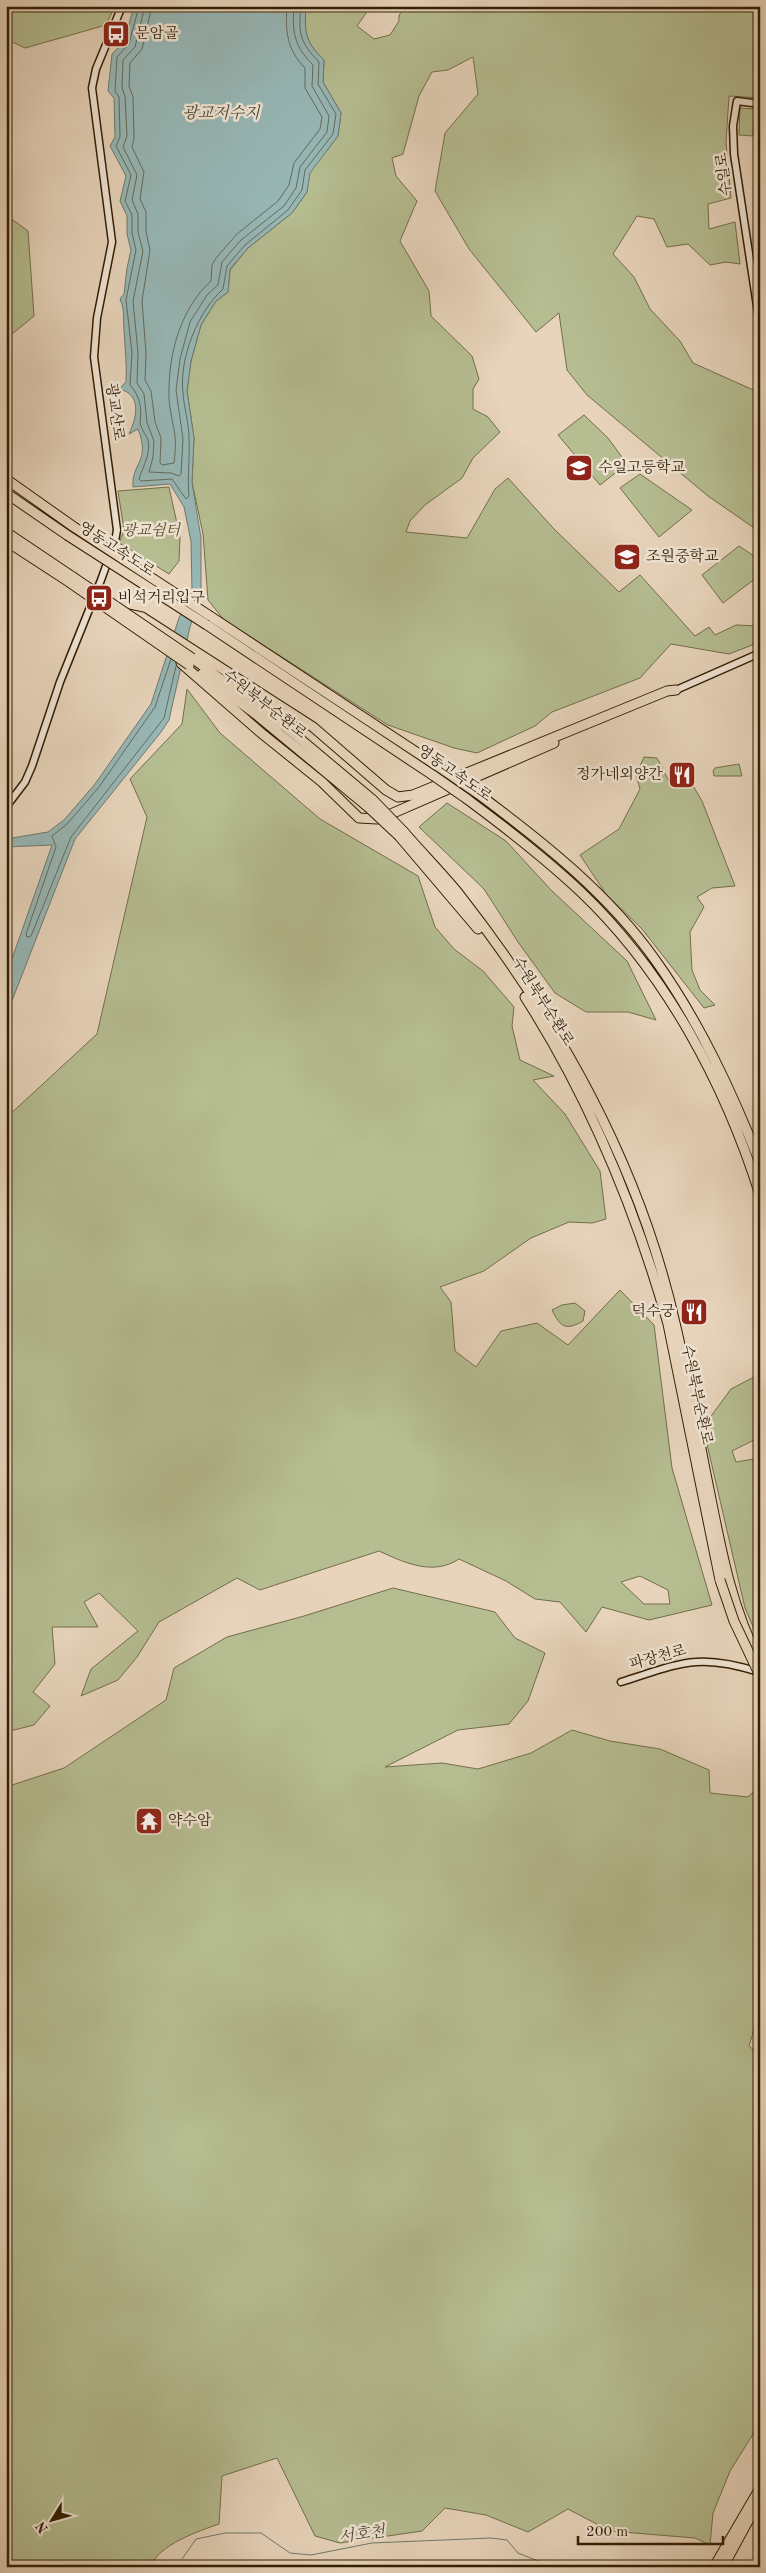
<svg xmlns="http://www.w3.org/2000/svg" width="766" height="2573" font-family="'Old Standard TT','Noto Serif KR',serif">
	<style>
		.green { fill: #b5bd91; stroke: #736e4a; fill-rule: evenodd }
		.water { fill: #97b7b6; stroke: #6e7a6e }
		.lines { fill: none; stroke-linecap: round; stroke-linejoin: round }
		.shore { stroke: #646b5c; stroke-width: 1 }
		.stream { stroke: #6e7a6e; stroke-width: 1 }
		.secondary-casing { stroke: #311f02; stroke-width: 9 }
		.highway-casing { stroke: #311f02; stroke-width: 11 }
		.secondary { stroke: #efe3d3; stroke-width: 6 }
		.highway { stroke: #e7d4bb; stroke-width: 9 }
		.highway-bridge-casing { stroke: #311f02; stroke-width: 11; stroke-linecap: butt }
		.highway-bridge { stroke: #e7d4bb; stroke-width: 9 }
		.labels { text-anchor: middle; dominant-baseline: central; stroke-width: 5; stroke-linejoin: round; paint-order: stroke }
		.poi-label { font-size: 15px; fill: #311f02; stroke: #efe3d3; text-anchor: start }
		.street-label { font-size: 15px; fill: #311f02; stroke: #efe3d3 }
		.park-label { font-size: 15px; font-style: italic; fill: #594e2d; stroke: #efe3d3 }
		.water-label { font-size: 16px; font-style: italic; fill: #504d38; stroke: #efe3d3 }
	</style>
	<rect width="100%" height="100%" fill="#e7d4bb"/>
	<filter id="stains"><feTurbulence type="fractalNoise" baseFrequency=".004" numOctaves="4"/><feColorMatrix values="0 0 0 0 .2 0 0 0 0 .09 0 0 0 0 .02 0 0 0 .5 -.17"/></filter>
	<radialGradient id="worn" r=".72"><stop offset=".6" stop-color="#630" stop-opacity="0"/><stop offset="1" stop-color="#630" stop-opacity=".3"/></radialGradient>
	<path class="green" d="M6,6H115L106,25L25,48L6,39Z
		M306,6H371L357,26L374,39L390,35L399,21V15L407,6H760V98L729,96L726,142L731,198L708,204L709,229L735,222L740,264L726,262L710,265L688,244L667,247L654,219L637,216L613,254L634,277L650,309L680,341L693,363L760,393V532L708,496L587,395L567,370L559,313L536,332L469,249L435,191L445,133L478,94L473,57L448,70L432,72L419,96L403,154L392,158L396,176L417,201L400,241L429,291L431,316L472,356L479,379L473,389V409L488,417L500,432L473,458L462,478L425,505L410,521L406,532L467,538L495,489L508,478L554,529L619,592L640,575L695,636L709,627L715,635L736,625L759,626L760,642L729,654L671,644L640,678L552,712L535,726L477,753L454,748L388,725L224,620L208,600L203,534L192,482L194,438L187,391L191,361L201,325L216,301L228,292L230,270L248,248L292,213L307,192L309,173L338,136L341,113L323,82L324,60C305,42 304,32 306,6Z
		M740,108L755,109L753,136L739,135Z
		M6,215L28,231L34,316L6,339Z
		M584,415L608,438L627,464L600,485L558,435Z
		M640,474L692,510L659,537L620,488Z
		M169,487L180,537L179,561L169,574L119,543L124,530L118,491Z
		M739,546L760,560V575L723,603L702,575Z
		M187,689L220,733L320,819L418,876L435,927L454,949L483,971L514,1007L512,1026L520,1060L554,1076L533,1080L565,1114L600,1171L606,1219L592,1223L569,1222L531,1238L484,1271L440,1287L451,1302L455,1351L476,1367L501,1331L537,1323L568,1345L620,1290L654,1325L672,1468L712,1605L649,1620L602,1607L586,1632L560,1602L535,1599L506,1581L459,1559C433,1576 405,1563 379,1551L260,1590L237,1578L159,1622L137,1657L118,1680L81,1696L91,1669L138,1631L99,1593L84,1602L98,1627H52L55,1664L33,1692L50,1706L34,1725L6,1732V1118L97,1034L147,817L130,779L182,724ZM640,1576L668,1590L670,1604H644L621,1582Z
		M644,757L657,758L669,781L692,784L702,801L735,886L712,888L697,897L704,907L690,932L692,970L700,990L715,1005L704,1008L642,929L606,894L580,855L619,829L640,789L636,775Z
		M739,764L742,776H714L713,771L715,768Z
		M447,803L506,841L551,890L627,961L656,1020L628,1012H586L555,993L518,942L484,889L419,827Z
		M575,1303L585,1311L583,1321C566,1331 560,1327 552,1310L562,1305Z
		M760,1374V1437L732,1451L736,1462L760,1458V1488L758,1490L760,1495V1631L754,1629L745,1608L703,1427L731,1389Z
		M393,1588L495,1612L515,1638L545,1653L528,1701L509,1724L458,1730L385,1767L442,1763L478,1769L531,1753L572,1730L610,1741L660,1749L709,1770L710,1793L748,1797L760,1785V2010L749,2046L760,2055V2423L730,2471L713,2513L710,2545L695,2538L610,2531L568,2509L528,2532L486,2515L445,2508L422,2531L340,2543L315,2536L277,2458L222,2476L219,2524C199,2531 157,2545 151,2567H6V1787L64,1768L166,1700L174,1668L227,1637L304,1616Z"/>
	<path class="water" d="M134,6H306C304,32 305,42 324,60L323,82L341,113L338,136L310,173L307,192L292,213L248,248L230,269L228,292L216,301L201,325L191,361L187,391L194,438L192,482L201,538V594L190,627L169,720L161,732L75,839L6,1016V976L52,845L6,847V839L48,832L64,820L95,784L151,704L179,618L192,591L191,541L184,507L170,484L133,487C131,463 151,462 138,429L129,434C137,417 142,394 119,389L126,382C127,364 125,348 124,330C123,319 125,310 120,299L124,294L127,268L131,250L127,234V216L120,201L126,176L110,146L115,137L114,98L108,91L112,54L124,42Z"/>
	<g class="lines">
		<path class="shore" d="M139,6L129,44L117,57L115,91L119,97L120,137L116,146L131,175L125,201L132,215V233L136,250L126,300L132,353L130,385C140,396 142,408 140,422C140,427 146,435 148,440C151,454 143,466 139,479L141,481L172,479L186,499L189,496C187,477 190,458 189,439C189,423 184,408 183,393C179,357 198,312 223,289L227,266L245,245L288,210L302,190L305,170L333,134L336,114L318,84L319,62C300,42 298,34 301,6
			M145,6L135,47L123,60L122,88L125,96L127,136L123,147L137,175L132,200L138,214V232L143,251L133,301L138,353L137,383L144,394L147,423L154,441L153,457L149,472L171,473L179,476L181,474L183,439L176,390L180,359L190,322L207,295L218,285L222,262L241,240L284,206L296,188L300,167L327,132L329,116L312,86L313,65C294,46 292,32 294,6
			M152,6L142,49L130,63L129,86L133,97L134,138L132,147L144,172L140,199L146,212V232L150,250L142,301L146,353L145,380L151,391L155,422L161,438L160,463L162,465L174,463C175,454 176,445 175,436C173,421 168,405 169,390C169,351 182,307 211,281L212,265L216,258L237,234L278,201L289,185L294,163L320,129L322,117L305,88V68C287,50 285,31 287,6
			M171,659L155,707L99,787L67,824L52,836L56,847L26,934L27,937L31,936L71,837L164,718L176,666"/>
		<path class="stream" d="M182,2559L196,2539L225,2533H261L290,2553L311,2555L372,2543L491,2538L507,2540L518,2553L553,2567"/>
		<g class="secondary-casing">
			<path id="secondary" d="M760,104L737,101L733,126L734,154L760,326
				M676,690L760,653
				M6,807L25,782L32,766L60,682L101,580L115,541L117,530L94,357L97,318L112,242L92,88L96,69L122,6
				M621,1682C679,1664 697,1652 759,1672"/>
		</g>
		<g class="highway-casing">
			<path id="highway" d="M6,479L74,527
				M6,493L67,535
				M6,532L73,577
				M6,541L69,582
				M128,614L142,617L313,727L386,790L398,797L413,795L667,691L676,690
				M210,616L445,771
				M207,625L434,776
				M192,658L287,728L373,800
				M181,663L260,732L322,782L359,818L377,819L384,817L554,743
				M202,674L258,716L368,807
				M477,793C542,841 609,894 656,961C700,1023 732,1092 760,1163
				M467,799C506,828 545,858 581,892C666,973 725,1084 760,1195
				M404,832C422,853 442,873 459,894C559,1022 639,1163 675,1323C689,1381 699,1441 711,1499C722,1555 733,1611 760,1662
				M399,836L478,929
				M525,997C589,1097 636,1211 668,1324L720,1580
				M714,2567L760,2488
				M723,2567L760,2499"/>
		</g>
		<use href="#secondary" class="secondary"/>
		<use href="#highway" class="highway"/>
		<g class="highway-bridge-casing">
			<path id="highway-bridge" d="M74,527L210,616
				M67,535L207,625
				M73,577L192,658
				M69,582L189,665
				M445,771L477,793
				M434,776L467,799
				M373,800L404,832
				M368,807L399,836
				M720,1580L734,1621L760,1676"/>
		</g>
		<use href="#highway-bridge" class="highway-bridge"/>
	</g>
	<defs>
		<g id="bus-square" transform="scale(1.4375)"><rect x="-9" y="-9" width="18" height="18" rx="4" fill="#8f2418" stroke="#efe3d3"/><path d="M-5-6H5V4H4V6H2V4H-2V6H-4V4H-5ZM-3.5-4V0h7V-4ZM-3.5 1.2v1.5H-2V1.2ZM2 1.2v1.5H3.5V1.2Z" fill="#fff"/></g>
		<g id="school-square" transform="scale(1.4375)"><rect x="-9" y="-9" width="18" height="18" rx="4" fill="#8f2418" stroke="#efe3d3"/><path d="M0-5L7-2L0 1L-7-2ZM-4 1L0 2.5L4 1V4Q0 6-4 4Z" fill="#fff"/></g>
		<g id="restaurant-square" transform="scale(1.4375)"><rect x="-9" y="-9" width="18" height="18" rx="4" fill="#8f2418" stroke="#efe3d3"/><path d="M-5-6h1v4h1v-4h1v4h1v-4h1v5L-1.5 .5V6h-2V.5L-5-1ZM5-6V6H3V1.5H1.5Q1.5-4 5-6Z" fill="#fff"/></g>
		<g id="temple-square" transform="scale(1.4375)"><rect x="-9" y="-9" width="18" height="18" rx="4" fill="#8f2418" stroke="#efe3d3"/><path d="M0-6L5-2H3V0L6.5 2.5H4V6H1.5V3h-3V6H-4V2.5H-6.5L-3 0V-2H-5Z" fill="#fff"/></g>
	</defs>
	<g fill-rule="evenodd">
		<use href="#bus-square" x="116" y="34"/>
		<use href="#school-square" x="579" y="468"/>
		<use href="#school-square" x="627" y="557"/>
		<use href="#bus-square" x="99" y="598"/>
		<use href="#restaurant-square" x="682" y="775"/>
		<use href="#restaurant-square" x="694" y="1312"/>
		<use href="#temple-square" x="149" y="1821"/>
	</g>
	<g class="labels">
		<g class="poi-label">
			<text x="135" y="34">문암골</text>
			<text x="598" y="468">수일고등학교</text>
			<text x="646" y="557">조원중학교</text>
			<text x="118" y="598">비석거리입구</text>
			<text x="663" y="775" text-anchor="end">정가네외양간</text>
			<text x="675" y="1312" text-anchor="end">덕수궁</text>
			<text x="168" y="1821">약수암</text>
		</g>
		<g class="street-label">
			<text transform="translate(725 174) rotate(-97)">수일로</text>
			<text transform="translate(114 412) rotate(82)">광교산로</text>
			<text transform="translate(116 550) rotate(33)">영동고속도로</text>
			<text transform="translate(264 705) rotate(38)">수원북부순환로</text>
			<text transform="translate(454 774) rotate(35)">영동고속도로</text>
			<text transform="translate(542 1002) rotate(58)">수원북부순환로</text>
			<text transform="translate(696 1395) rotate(78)">수원북부순환로</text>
			<text transform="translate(658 1658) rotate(-15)">파장천로</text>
		</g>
		<g class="park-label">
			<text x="151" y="531">광교쉼터</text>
		</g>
		<g class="water-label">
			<text x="221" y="114">광교저수지</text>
			<text transform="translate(362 2535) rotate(-8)">서호천</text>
		</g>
	</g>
	<rect width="766" height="2573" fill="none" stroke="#e7d4bb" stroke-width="25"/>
	<rect x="8" y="8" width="751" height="2558" fill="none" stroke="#311f02" stroke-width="2.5"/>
	<rect x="12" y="12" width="741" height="2548" fill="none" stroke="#311f02"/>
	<g transform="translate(52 2520) rotate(233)" stroke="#efe3d3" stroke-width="4" paint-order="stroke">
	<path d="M0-4L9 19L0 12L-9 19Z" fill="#311f02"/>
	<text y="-8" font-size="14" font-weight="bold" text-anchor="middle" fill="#311f02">N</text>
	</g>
	<path d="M578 2536v8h145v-8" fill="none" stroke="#311f02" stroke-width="2.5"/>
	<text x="586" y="2536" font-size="15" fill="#311f02" stroke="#efe3d3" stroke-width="4" paint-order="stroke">200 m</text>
	<rect width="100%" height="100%" filter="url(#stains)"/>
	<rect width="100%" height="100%" fill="url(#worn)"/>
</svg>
